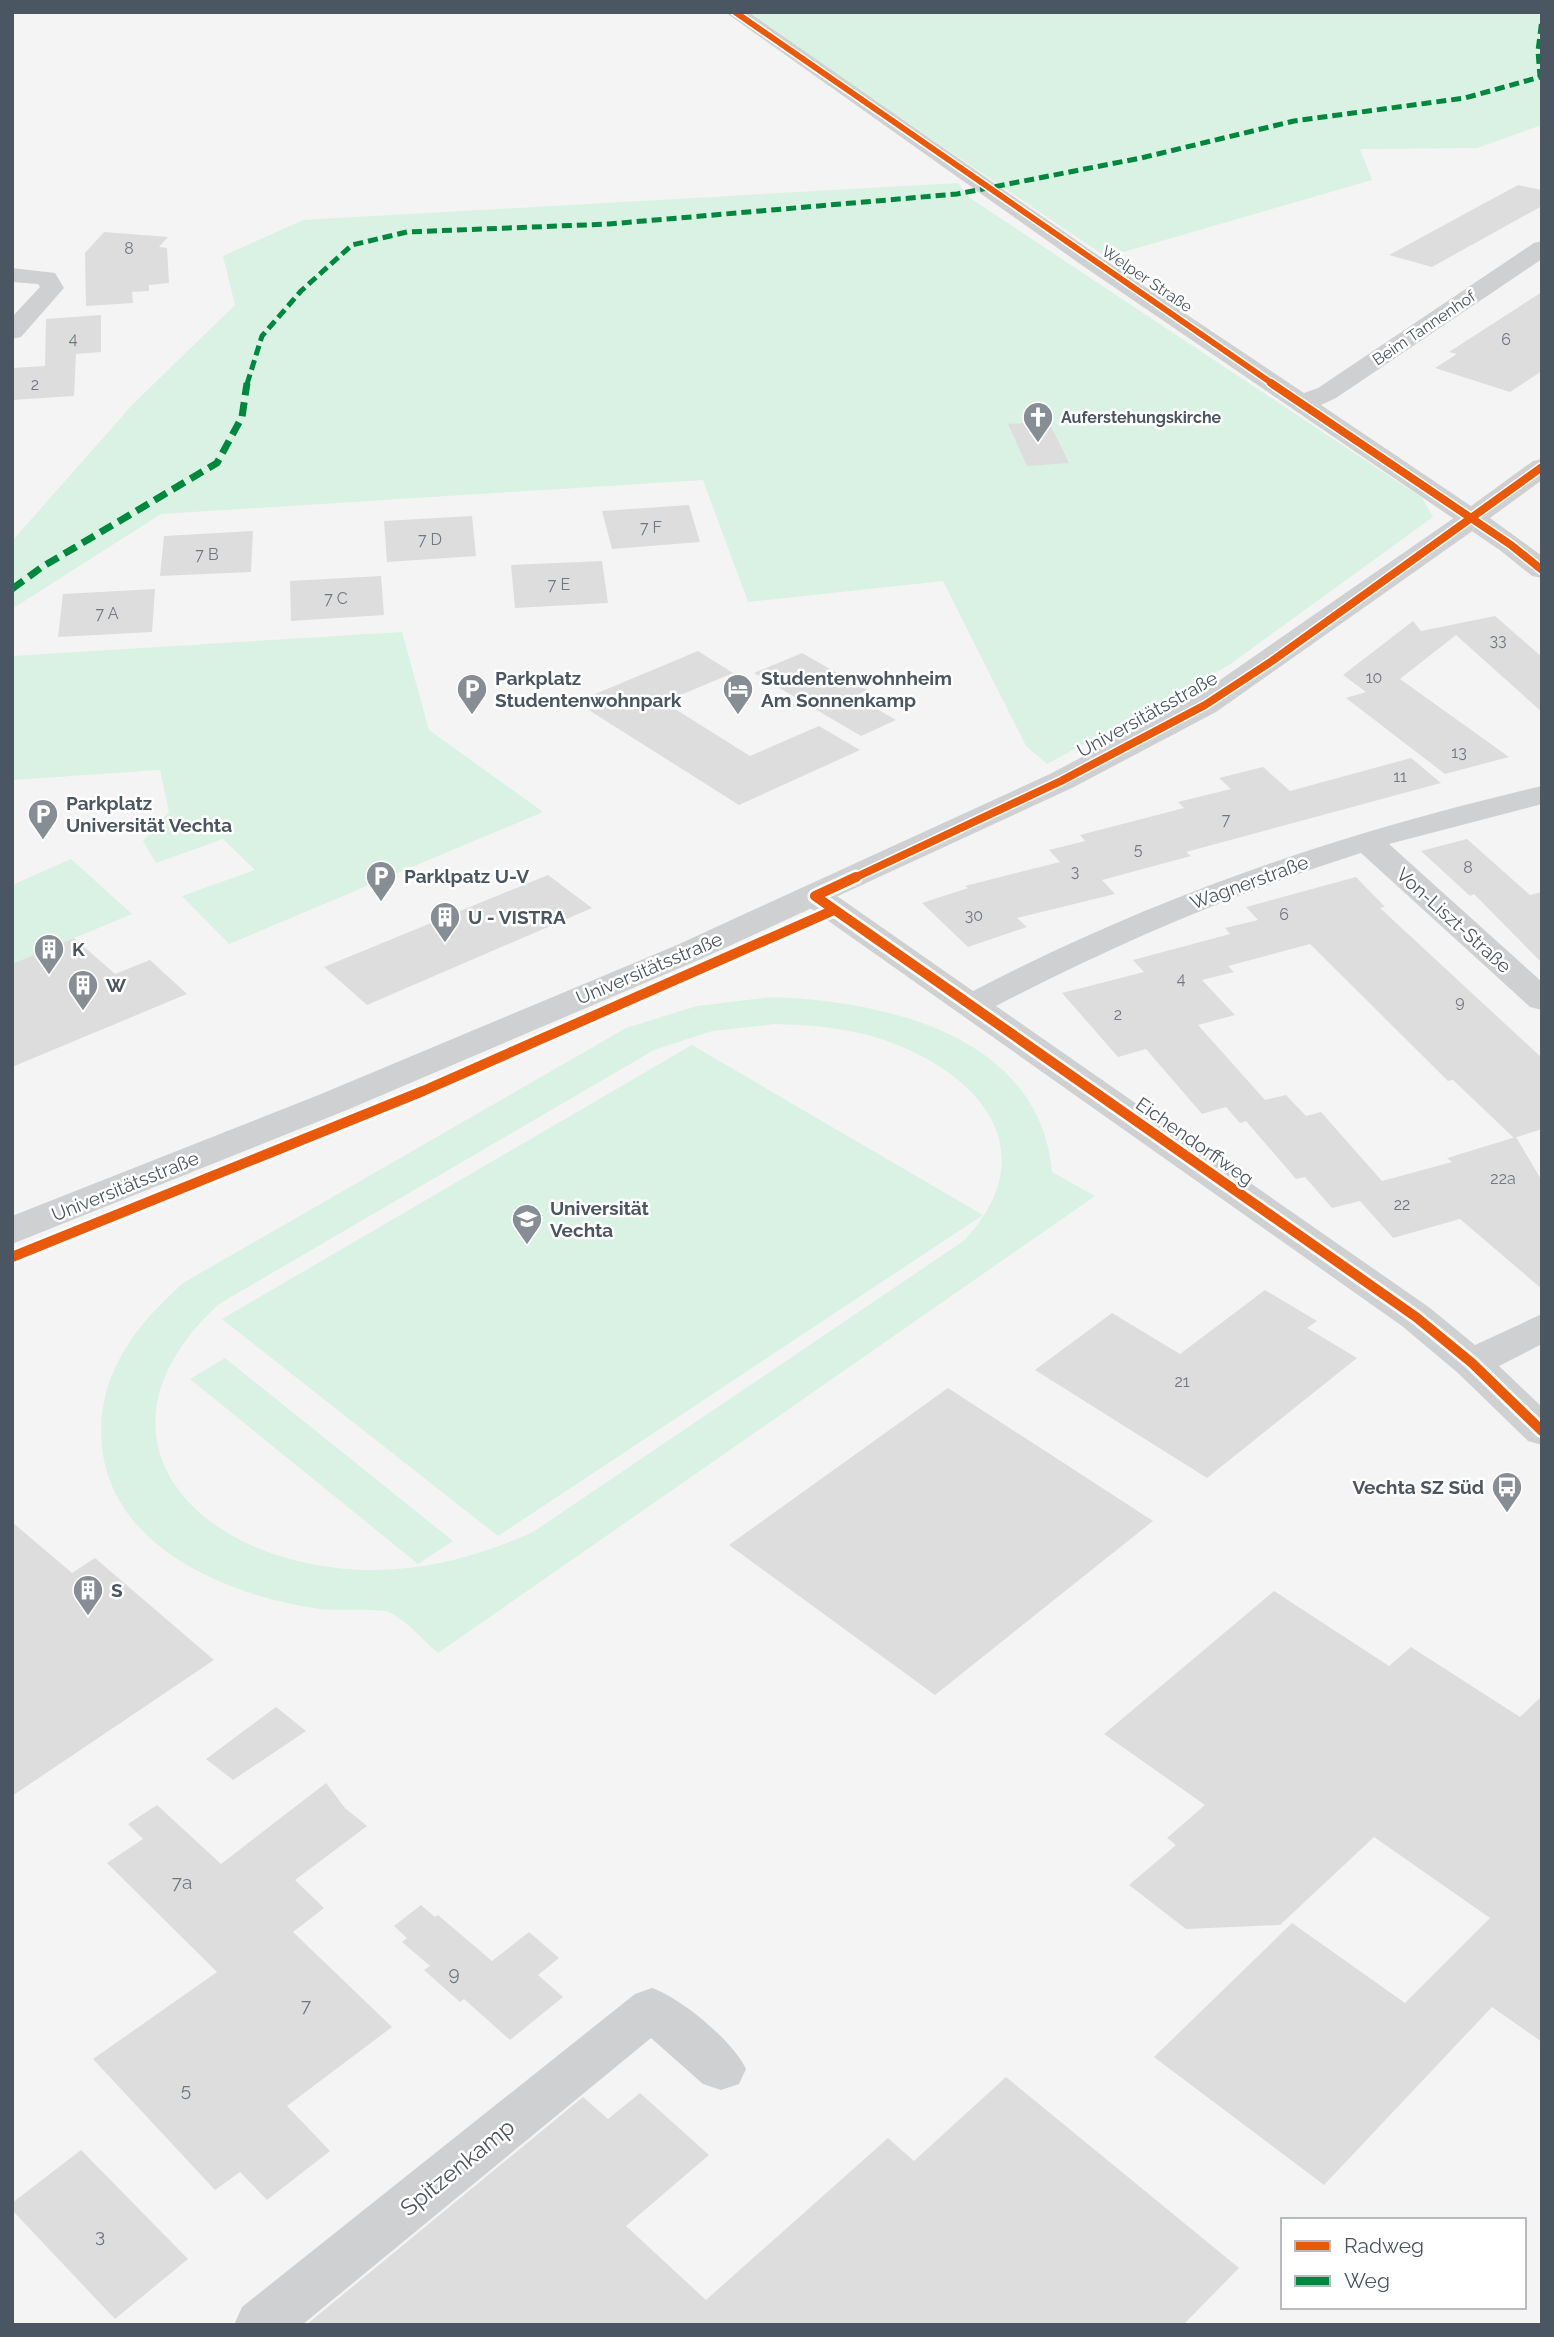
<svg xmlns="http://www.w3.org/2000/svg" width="1554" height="2337" font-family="Raleway,sans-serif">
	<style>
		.green { fill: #d9f2e3; fill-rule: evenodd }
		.building { fill: #ddddde }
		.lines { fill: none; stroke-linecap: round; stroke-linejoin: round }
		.minor { fill: #ced0d2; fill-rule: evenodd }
		.tertiary { fill: #ced0d2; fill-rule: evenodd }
		.quiet-far1 { stroke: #00873e; stroke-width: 5; stroke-dasharray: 10 5; stroke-linecap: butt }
		.quiet { stroke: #00873e; stroke-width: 7; stroke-dasharray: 14 7; stroke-linecap: butt }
		.cycleway-far2-casing { stroke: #fff; stroke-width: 9 }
		.cycleway-far1-casing { stroke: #fff; stroke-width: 11 }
		.cycleway-casing { stroke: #fff; stroke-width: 15 }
		.cycleway-far2 { stroke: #e8590c; stroke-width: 6 }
		.cycleway-far1 { stroke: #e8590c; stroke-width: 8 }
		.cycleway { stroke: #e8590c; stroke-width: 10 }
		.labels { text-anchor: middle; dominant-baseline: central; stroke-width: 5; stroke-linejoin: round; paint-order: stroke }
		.number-label { font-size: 16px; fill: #707881 }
		.far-street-label { font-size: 16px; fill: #4a5661; stroke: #fff }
		.far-poi-label { font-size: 16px; font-weight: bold; fill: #4a5661; stroke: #fff; text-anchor: start }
		.poi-label { font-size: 19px; font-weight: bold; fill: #4a5661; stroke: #fff; text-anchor: start }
		.street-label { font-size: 19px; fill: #4a5661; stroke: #fff }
		.near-number-label { font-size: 19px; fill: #707881 }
		.near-street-label { font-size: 23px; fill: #4a5661; stroke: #fff }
	</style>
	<rect width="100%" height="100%" fill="#f4f4f4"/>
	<path class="green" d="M744,12H1542V125L1477,148L1360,149L1372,180L1106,257Z
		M958,183L970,198L1422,498L1433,517L1229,665L1047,764L1026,746L943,581L748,602L703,480L161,514L12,609V541L133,404L235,305L223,256L303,220Z
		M402,632L429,730L543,812L229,944L182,896L255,870L223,839L156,863L143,841L169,812L160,770L12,780V656Z
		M71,859L132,914L12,964V885Z
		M773,997C887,1001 1040,1036 1052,1172L1095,1196L438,1653C423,1640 407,1621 389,1612C380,1608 335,1611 321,1609C232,1597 113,1550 102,1447C95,1377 134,1327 183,1283L626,1028L697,1006ZM775,1024C807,1025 839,1027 871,1036C970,1065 1052,1144 965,1240L533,1532C471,1560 405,1576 337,1568C183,1551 84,1428 219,1304L654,1050L712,1031Z
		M692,1045L983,1215L498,1536L222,1319Z
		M225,1358L453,1541L418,1564L190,1379Z"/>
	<path class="building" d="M1518,185L1542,190V206L1432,267L1389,255Z
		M104,232L168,237L159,247L167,248L169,283L149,285V291L132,292L133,303L86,306L85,253Z
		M1542,292V371L1510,392L1435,368L1457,354L1449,352Z
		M101,315V352L76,354L74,396L12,400V368L45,366L46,319Z
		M1049,422L1069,463L1027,466L1008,424Z
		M689,505L700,542L612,549L602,511Z
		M472,516L476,556L387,562L384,521Z
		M253,531L251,572L160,576L164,536Z
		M602,561L608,603L515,608L511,565Z
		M381,576L384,615L291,621L290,581Z
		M155,589L152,632L58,637L63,594Z
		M1495,616L1542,657V712L1456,635L1400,679L1509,757L1445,774L1346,698L1366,692L1343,675L1413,621L1421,631Z
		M698,651L733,673L664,702L750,756L819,726L860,750L739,805L576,702Z
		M802,653L867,690L855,696L896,720L861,736L754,673Z
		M1411,758L1441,783L1186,852L1191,856L1102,880L1115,894L1017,918L1027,927L968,947L922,903L968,888L965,886L1060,862L1049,850L1085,841L1080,835L1184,808L1178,802L1231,789L1219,778L1263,767L1290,791Z
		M1467,839L1530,895L1542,892V963L1474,894L1470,896L1421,851Z
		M548,875L592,908L367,1005L324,967Z
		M1356,877L1385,907L1380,908L1542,1058V1129L1514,1138L1453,1080L1448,1081L1310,944L1228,966L1234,972L1202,980L1235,1015L1198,1025L1265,1100L1286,1095L1306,1116L1321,1112L1382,1181L1452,1162L1447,1158L1516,1137L1542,1181V1289L1460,1219L1393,1238L1360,1201L1332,1208L1305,1177L1296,1179L1246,1121L1240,1123L1226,1107L1202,1114L1146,1049L1118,1057L1062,993L1144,972L1133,960L1230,934L1225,928L1258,920L1246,907Z
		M74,938L115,974L150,960L187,994L12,1067V964Z
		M1265,1290L1317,1321L1307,1328L1357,1358L1207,1478L1035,1370L1112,1313L1180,1354Z
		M948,1388L1153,1521L935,1695L729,1545Z
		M12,1522L72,1573L95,1558L214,1660L12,1796Z
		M1274,1591L1389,1666L1411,1647L1520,1717L1542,1696V2042L1492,2007L1324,2185L1154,2057L1292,1923L1405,2003L1490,1918L1374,1837L1280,1925L1186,1929L1129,1885L1176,1845L1167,1838L1205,1805L1104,1734Z
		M276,1707L306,1731L233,1780L206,1759Z
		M326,1783L345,1808L367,1826L295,1880L324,1908L293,1932L392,2027L287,2106L330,2151L267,2200L240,2172L215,2190L93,2059L217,1972L107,1863L143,1839L128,1824L157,1805L221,1864Z
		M421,1905L435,1917L438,1915L492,1961L529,1932L559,1958L538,1975L563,1997L510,2040L464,1999L460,2002L424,1970L430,1966L402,1942L407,1938L394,1926Z
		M1006,2077L1239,2268L1183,2325H306L583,2097L608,2119L640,2093L709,2155L626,2226L706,2300L888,2138L914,2161Z
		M81,2150L188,2259L115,2319L12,2210V2203Z"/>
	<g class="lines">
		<path class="minor" d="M725,12H748L1099,256L1304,393L1318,388L1534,243L1542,241V259L1336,398L1321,405L1471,506L1533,461L1542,459V480L1490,518L1542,556V578L1532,576L1501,551L1083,266Z
			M12,268L55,273L64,288L21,337L12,339V317L40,287L38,284L12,282Z
			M1542,786V804L1389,844L1542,982V1010L1530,1007L1361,853C1234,893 1114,945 996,1006L1430,1308L1475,1345L1542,1314V1344L1499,1366L1542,1407V1445L1528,1441L1458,1373L1402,1326L803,903L799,896L803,889L815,886L827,889L973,991C1161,894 1337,834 1542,786Z
			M652,1988C681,1998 733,2041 746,2069L739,2084L721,2090L703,2084L651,2038L302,2325H234L242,2307L635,1994Z"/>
		<path class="tertiary" d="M1471,510L1481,513L1485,519L1481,525L1216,712L1072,788L701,959L347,1110L12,1244V1216L321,1094L677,945L1050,774L1194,698L1461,513Z"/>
		<path class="quiet-far1" d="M247,384L262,336L301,291L352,245L407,232L609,224L957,194L1141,158L1294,121L1465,98L1540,77L1538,51L1542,19"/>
		<path class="quiet" d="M12,589L42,567L217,463L242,417L247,383"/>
		<g class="cycleway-far2-casing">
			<path id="cycleway-far2" d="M735,12L1273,384"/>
		</g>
		<g class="cycleway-far1-casing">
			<path id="cycleway-far1" d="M1271,383L1511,545L1542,570
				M852,879L1061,781L1205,705L1272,661L1542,467"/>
		</g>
		<g class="cycleway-casing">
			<path id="cycleway" d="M856,877L815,896L1416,1317L1472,1363L1542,1431
				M12,1257L423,1091L834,910"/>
		</g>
		<use href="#cycleway-far2" class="cycleway-far2"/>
		<use href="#cycleway-far1" class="cycleway-far1"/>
		<use href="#cycleway" class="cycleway"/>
	</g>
	<defs>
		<g id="church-pin" transform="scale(1.575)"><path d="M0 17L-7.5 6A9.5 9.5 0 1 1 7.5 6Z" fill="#868d94" stroke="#fff"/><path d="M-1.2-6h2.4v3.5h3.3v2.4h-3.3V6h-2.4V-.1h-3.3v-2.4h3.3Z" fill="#fff"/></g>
		<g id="parking-pin" transform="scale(1.575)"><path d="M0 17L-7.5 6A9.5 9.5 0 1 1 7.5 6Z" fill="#868d94" stroke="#fff"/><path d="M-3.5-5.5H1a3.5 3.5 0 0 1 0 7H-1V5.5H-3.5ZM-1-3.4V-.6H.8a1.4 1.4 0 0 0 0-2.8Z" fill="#fff"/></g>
		<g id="hotel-pin" transform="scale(1.575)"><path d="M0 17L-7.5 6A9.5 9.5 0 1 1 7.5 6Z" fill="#868d94" stroke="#fff"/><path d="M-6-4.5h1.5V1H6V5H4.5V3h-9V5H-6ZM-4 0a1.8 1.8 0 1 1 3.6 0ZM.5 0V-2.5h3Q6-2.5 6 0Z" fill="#fff"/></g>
		<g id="building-pin" transform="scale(1.575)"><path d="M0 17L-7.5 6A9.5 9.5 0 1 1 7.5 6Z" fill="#868d94" stroke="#fff"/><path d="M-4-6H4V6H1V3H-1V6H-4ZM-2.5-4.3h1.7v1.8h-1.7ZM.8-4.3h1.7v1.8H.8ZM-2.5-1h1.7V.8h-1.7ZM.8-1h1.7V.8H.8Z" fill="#fff"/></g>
		<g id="university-pin" transform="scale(1.575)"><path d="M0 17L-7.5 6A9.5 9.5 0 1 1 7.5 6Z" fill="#868d94" stroke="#fff"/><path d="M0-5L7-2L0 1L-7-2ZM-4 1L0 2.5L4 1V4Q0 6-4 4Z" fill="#fff"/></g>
		<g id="bus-pin" transform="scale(1.575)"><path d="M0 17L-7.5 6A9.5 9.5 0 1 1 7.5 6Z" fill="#868d94" stroke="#fff"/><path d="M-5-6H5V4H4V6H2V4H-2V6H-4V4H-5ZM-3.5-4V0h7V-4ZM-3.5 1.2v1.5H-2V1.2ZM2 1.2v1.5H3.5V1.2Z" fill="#fff"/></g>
	</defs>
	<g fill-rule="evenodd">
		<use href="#church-pin" x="1038" y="417"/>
		<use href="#parking-pin" x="472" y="689"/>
		<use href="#hotel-pin" x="738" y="689"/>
		<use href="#parking-pin" x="43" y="814"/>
		<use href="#parking-pin" x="381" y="876"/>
		<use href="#building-pin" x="445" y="917"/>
		<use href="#building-pin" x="49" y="949"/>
		<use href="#building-pin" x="83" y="985"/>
		<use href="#university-pin" x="527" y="1219"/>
		<use href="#bus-pin" x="1507" y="1487"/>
		<use href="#building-pin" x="88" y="1590"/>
	</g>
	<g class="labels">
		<g class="number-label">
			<text x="129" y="248">8</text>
			<text x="73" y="338">4</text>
			<text x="1506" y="339">6</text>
			<text x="35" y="384">2</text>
			<text x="651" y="527">7 F</text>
			<text x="430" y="539">7 D</text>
			<text x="207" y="554">7 B</text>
			<text x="559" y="584">7 E</text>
			<text x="336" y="598">7 C</text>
			<text x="107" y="613">7 A</text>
			<text x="1498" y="640">33</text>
			<text x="1374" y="677">10</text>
			<text x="1459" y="752">13</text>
			<text x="1400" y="776">11</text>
			<text x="1226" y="819">7</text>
			<text x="1138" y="849">5</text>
			<text x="1468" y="867">8</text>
			<text x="1075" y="871">3</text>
			<text x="1284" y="914">6</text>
			<text x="974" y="915">30</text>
			<text x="1181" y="978">4</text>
			<text x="1460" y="1001">9</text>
			<text x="1118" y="1014">2</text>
			<text x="1503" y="1178">22a</text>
			<text x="1402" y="1204">22</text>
			<text x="1182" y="1381">21</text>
		</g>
		<g class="far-street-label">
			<text transform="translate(1147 279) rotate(34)">Welper Straße</text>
			<text transform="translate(1424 328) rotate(-34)">Beim Tannenhof</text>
		</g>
		<g class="far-poi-label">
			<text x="1061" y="417">Auferstehungskirche</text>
		</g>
		<g class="poi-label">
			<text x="495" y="678">Parkplatz<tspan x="495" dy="22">Studentenwohnpark</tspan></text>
			<text x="761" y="678">Studentenwohnheim<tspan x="761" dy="22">Am Sonnenkamp</tspan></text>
			<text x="66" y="803">Parkplatz<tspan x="66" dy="22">Universität Vechta</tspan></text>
			<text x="404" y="876">Parklpatz U-V</text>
			<text x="468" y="917">U - VISTRA</text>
			<text x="72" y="949">K</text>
			<text x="106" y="985">W</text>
			<text x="550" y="1208">Universität<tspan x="550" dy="22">Vechta</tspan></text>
			<text x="1484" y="1487" text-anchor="end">Vechta SZ Süd</text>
			<text x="111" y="1590">S</text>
		</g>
		<g class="street-label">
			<text transform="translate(1147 714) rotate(-29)">Universitätsstraße</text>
			<text transform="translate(1249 882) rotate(-20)">Wagnerstraße</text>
			<text transform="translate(1454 920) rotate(42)">Von-Liszt-Straße</text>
			<text transform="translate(649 968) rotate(-23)">Universitätsstraße</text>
			<text transform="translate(1195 1141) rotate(35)">Eichendorffweg</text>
			<text transform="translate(125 1186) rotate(-22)">Universitätsstraße</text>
		</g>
		<g class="near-number-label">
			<text x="182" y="1882">7a</text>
			<text x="454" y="1973">9</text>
			<text x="306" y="2005">7</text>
			<text x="186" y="2089">5</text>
			<text x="100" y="2235">3</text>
		</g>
		<g class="near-street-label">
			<text transform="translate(457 2167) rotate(-39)">Spitzenkamp</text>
		</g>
	</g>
	<rect width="1554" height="2337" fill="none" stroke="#4a5661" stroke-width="28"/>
	<rect x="1281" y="2218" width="245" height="91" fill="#ffffff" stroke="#b7bbc0" stroke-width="2"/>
	<rect x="1295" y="2241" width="35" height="10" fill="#e8590c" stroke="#b7bbc0" stroke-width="2"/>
	<text x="1344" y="2253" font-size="21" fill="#4a5661">Radweg</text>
	<rect x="1295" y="2276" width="35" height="10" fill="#00873e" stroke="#b7bbc0" stroke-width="2"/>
	<text x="1344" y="2288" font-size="21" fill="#4a5661">Weg</text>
</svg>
